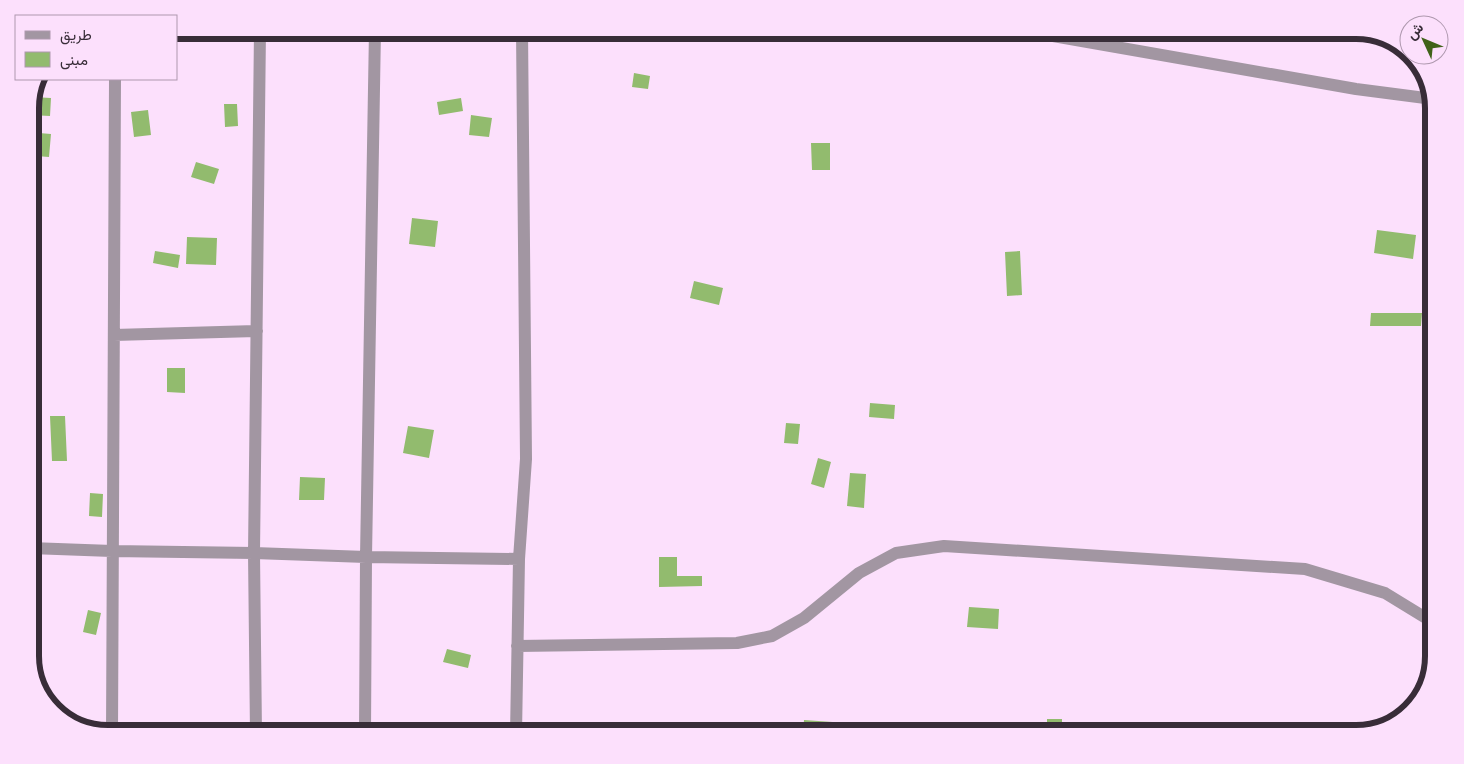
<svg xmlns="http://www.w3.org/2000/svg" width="1464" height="764" font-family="'Golos Text',Vazirmatn,sans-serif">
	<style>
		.building { fill: #92bb6e }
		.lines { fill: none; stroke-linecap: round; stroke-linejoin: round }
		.street { stroke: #a296a2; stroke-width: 12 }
		.rim { fill: none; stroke: #382d38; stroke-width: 6 }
	</style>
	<rect width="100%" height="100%" fill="#fce0fc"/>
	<path class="building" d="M634,73L650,76L648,89L632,87Z
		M33,97L51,98L50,116L30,115V103Z
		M461,98L463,111L439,115L437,102Z
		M224,104H237L238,126L225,127Z
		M148,110L151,135L134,137L131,112Z
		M471,115L492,118L489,137L469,135Z
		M39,133L51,134L49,157L36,156Z
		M811,143H830V170H812Z
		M196,162L219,169L214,184L191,177Z
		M412,218L438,221L435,247L409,244Z
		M1377,230L1416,235L1413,259L1374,253Z
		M187,237L217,238L216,265L186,264Z
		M155,251L180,255L178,268L153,263Z
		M1020,251L1022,295L1007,296L1005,252Z
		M694,281L723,288L719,305L690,298Z
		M1371,313H1422L1421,326H1370Z
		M167,368H185V393L167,392Z
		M870,403L895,405L894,419L869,417Z
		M50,416H65L67,461H52Z
		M786,423L800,424L798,444L784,443Z
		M408,426L434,430L429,458L403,453Z
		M818,458L831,462L824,488L811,484Z
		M850,473L866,474L864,508L847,506Z
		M300,477L325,478L324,500H299Z
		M90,493L103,494L102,517L89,516Z
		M659,557H677V576H702V586L659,587Z
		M969,607L999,609L998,629L967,627Z
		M88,610L101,613L96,635L83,632Z
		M447,649L471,655L468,668L443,662Z
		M1047,719H1062V734H1047Z
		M804,720L847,723L846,734H803Z"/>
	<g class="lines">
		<path class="street" d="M434,30L522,32L528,30
			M1019,30L1356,89L1433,99
			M114,335L257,331
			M30,548L112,551L254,553L366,557L519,559
			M517,646L737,643L772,636L804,618L859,573L896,553L944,546L1305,569L1385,593L1434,623
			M112,734L115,79
			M256,734L254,553L260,30
			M365,734L366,557L375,30
			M516,734L519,559L526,459L522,30"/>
	</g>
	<path d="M0 0H1464V764H0ZM108 39H1356A69 69 0 0 1 1425 108V656A69 69 0 0 1 1356 725H108A69 69 0 0 1 39 656V108A69 69 0 0 1 108 39Z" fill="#fce0fc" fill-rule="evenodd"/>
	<path class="rim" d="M108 39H1356A69 69 0 0 1 1425 108V656A69 69 0 0 1 1356 725H108A69 69 0 0 1 39 656V108A69 69 0 0 1 108 39Z"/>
	<rect x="15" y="15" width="162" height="65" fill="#fce0fc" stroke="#ae98ae"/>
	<rect x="25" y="31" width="25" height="8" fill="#a296a2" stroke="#ae98ae"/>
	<text x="60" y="40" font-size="15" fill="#382d38">طريق</text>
	<rect x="25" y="52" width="25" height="15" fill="#92bb6e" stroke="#ae98ae"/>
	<text x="60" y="65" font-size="15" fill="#382d38">مبنى</text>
	<g transform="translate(1424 40) rotate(314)"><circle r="24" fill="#fce0fc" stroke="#ae98ae"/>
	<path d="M0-4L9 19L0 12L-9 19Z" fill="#406219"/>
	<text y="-8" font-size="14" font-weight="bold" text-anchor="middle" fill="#382d38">ش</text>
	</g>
</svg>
